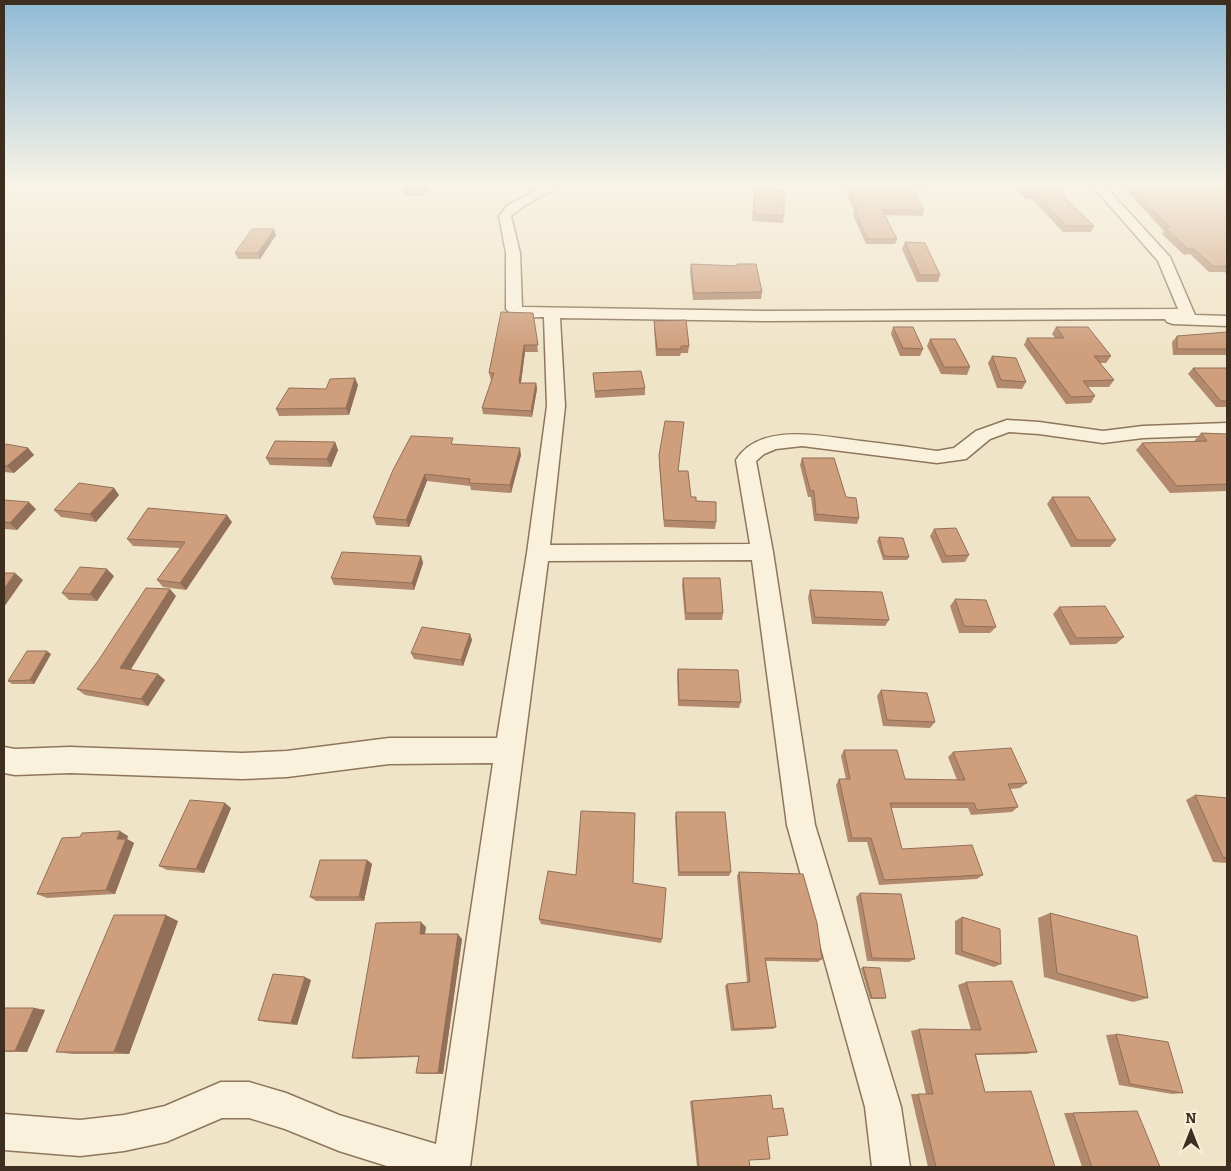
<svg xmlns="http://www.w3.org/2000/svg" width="1231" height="1171" font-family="Bitter,serif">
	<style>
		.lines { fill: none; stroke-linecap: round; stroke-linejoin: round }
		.minor-casing { stroke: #8d765c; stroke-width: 3 }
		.minor { fill: #faf1dc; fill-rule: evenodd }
		.wall { fill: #b2896c }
		.shaded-wall { fill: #916f58 }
		.building { fill: #cf9f7d; stroke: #916f58 }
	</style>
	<rect width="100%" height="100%" fill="#f0e4c8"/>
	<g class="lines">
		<g class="minor-casing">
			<path id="minor" d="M548,184H563L524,206L511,216L520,253L522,307L766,311L1178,309L1158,261L1091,184H1103L1170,257L1195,315L1227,316V326L1173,324L1167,322L1165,319L766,321L560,318L565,406L550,545L750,544L736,460C760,421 824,437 861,441C886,444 912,447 937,451L954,448L976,431L1007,420L1039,422L1103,431L1143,426L1227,423V435L1143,438L1103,443L1039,434L1009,432L990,439L966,459L937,463L802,446L776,449L764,454L756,461L773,552L815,825L901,1107L910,1167H872L865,1107L787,825L752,560L548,561L470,1167H390L339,1151L285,1129L249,1118H222L166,1142L124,1151L80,1156L4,1150V1114L80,1120L124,1115L165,1106L221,1082H249L286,1093L339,1115L436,1144L493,763L389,764L287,777L242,779L70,773L15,775L4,773V747L15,749L70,747L242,753L287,751L389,738H497L527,553L547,406L544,317C532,317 515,320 506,309V253L499,216L508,205Z"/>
		</g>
		<use href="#minor" class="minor"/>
	</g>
	<path class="wall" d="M430,184L424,196L404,195L403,189Z
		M854,184H925L923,188H912L924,210L923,216L885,215L897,239L895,244H866L853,215L854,210L846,192L848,187H855Z
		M1012,184H1056L1065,194L1064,196L1094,226L1091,232H1063L1032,199H1025Z
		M1127,184H1227V276L1225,272H1209L1190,254L1184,255L1162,234L1164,231L1124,188Z
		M755,189L784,216L783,223L752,221Z
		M276,235L260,259H238L235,253Z
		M905,242L940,275L938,282H917L902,249Z
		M691,264L737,266V264L762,292L761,299L693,300L690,271Z
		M533,313L538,352H525L521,383H536L537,389L532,417L483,414L482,408L492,380H491L489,373Z
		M654,321L689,346L688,353H681L680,356H656L654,328Z
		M893,327L923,349L920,356H900L891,334Z
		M1056,327L1111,356L1106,363H1100L1114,380L1109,387H1088L1095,396L1091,403L1066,404L1024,345L1027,338H1055L1052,334Z
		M1227,332V355H1173L1172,342L1177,336Z
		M930,339L970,367L967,375L941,374L927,346Z
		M992,356L1026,382L1022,389L997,388L988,363Z
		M1193,368H1227V407H1216L1188,374Z
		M593,373L645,388V395L595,398Z
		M358,385L349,415L279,416L276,409L326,389Z
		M1201,433L1227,434V491L1170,493L1136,450L1142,443L1195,442V440Z
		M335,442L338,450L331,467L270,465L266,458Z
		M455,444L521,455L511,493L471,490L470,486L427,481L409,527L376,525L373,517Z
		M4,446L28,448L34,455L14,473L4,472Z
		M659,455L678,471L691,497L696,501L716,522L715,529L664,527L659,463Z
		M802,458L846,497L859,518L857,524L814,521L811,497H808L800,465Z
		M114,488L119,495L96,522L61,517L54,510Z
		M1052,497L1116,540L1110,547H1071L1047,504Z
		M4,500L36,509L17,530L4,529Z
		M232,522L186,590L163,587L157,580L180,548L133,546L127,539Z
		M934,529L969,555L965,562L942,563L930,536Z
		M879,537L909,557L907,560H883L877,541Z
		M421,556L423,563L414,590L334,585L331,578Z
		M114,576L97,601L69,600L62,593Z
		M683,578L723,613L722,620H685L682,585Z
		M810,590L889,620L885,626L812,624L808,597Z
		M176,596L131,669L165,680L148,706L85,695L77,689Z
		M955,599L996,627L990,633H959L950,606Z
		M1059,607L1124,637L1116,644L1070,645L1053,614Z
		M470,634L472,640L463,666L414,659L411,653Z
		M51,654L34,684H12L8,681Z
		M678,669L741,702L739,708L678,706L677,675Z
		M881,690L935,722L930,728L883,726L877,696Z
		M844,750L905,779L957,780L948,757L953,752L1027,783L1020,788L1010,789L1018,807L1012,812L971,815L968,808H891L902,849L983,875L977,879L879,885L867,842H848L836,785L839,779H846L841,756Z
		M1195,795L1227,798V863L1213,862L1186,800Z
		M231,808L204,873L167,870L159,866Z
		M676,812L731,872L729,876H678L675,817Z
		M128,836L127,839L134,843L115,894L47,898L37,894Z
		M367,860L372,864L364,901H316L310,897Z
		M739,872L822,959L818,962L766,961L776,1027L773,1029L731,1031L725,986L727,984L747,982L737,876Z
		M633,883L662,939L661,943L541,924L539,919Z
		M860,893L915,959L909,962L867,961L856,897Z
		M1050,913L1148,998L1133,1002L1044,977L1038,918Z
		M962,917L1001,964L994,967L955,954V921Z
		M178,921L129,1054H73L56,1052Z
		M426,927L425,934L462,939L443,1074H422L416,1073L419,1057L359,1059L352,1058Z
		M863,967L886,998L883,999H870L861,968Z
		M311,980L297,1025L265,1022L258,1020Z
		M966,982L1037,1052L1027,1054L976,1055L985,1092L1055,1167H928L911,1094H926L911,1031L919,1029L971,1030L958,985Z
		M4,1008H34L45,1010L27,1052H4Z
		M1116,1034L1183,1093L1172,1094L1119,1085L1106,1035Z
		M771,1095L767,1137L749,1160L750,1167H697L690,1101Z
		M1126,1111L1160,1167H1082L1064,1113Z
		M513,1166H622V1167H511Z"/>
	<path class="shaded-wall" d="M4,184H14L4,191Z
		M426,184H430L424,196L423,189Z
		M274,229L276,235L260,259L258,253Z
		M524,345L525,352L520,389L519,383Z
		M355,378L358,385L349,415L346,408Z
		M536,383L537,389L532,417L531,411Z
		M335,442L338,450L331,467L327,459Z
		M28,448L34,455L14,473L7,466Z
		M520,448L521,455L511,493L510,485Z
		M425,474L427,481L409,527L406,520Z
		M114,488L119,495L96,522L90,514Z
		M29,502L36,509L17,530L10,523Z
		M227,515L232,522L186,590L180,583Z
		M421,556L423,563L414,590L412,583Z
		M107,569L114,576L97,601L90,594Z
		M15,573L23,580L4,607V589Z
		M170,589L176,596L128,674L120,668Z
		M470,634L472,640L463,666L461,660Z
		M47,651L51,654L34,684L30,680Z
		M158,674L165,680L148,706L141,699Z
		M225,803L231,808L204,873L196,869Z
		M120,831L128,836L127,839L134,843L115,894L106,890L117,839Z
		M367,860L372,864L364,901L359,897Z
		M166,915L178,921L129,1054L114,1052Z
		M421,922L426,927L424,939L420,934Z
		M458,934L462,939L443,1074L438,1073Z
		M305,977L311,980L297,1025L291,1023Z
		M34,1008L45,1010L27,1052L15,1051Z"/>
	<path class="building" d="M405,184H426L423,189H403Z
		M857,184H910L924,210H882L897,239H868L854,210H858L848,187H858Z
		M1019,184H1056L1065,194H1061L1094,226H1066L1035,193H1028Z
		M1129,184H1227V266H1213L1194,249H1188L1165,228H1170Z
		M755,189L784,191V216L753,214Z
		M252,229H274L258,253H235Z
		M905,242L925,243L940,275H920Z
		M691,264L737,266V264H756L762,292L694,293Z
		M501,312L533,313L538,345H524L519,383H536L531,411L482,408L494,373H489Z
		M686,320L689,346H681V349H657L654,321Z
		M893,327H913L923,349L903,348Z
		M1056,327H1088L1111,356H1094L1114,380L1083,381L1095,396L1071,397L1027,338H1064Z
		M1227,332V349H1177V336Z
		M930,339H955L970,367H944Z
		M992,356L1016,358L1026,382L1001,380Z
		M1193,368H1227V401H1221Z
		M641,371L645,388L595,391L593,373Z
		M355,378L346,408L276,409L289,388L326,389L330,379Z
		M665,421L684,422L678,471H688L691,497H696V501L716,502V522L664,520L659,455Z
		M1201,433L1227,434V484L1177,486L1142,443L1207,441Z
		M411,436L453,438L451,444L520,448L510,485L469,483L470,479L425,474L406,520L373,517L393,470Z
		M275,441L335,442L327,459L266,458Z
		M6,444L28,448L7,466H4V446Z
		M802,458H834L846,497L856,498L859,518L816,514L814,491L810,490Z
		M79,483L114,488L90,514L54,510Z
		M1052,497H1089L1116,540H1077Z
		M4,500L29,502L10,523L4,522Z
		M148,508L227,515L180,583L157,580L185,542L127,539Z
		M956,528L969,555L946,556L934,529Z
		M879,537L903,538L909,557L884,556Z
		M342,552L421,556L412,583L331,578Z
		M80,567L107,569L90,594L62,593Z
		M4,573H15L4,589Z
		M683,578H720L723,613H686Z
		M146,588L170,589L120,668L158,674L141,699L77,689L98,661Z
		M810,590L882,592L889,620L815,617Z
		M955,599L986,600L996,627L964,626Z
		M1105,606L1124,637L1076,638L1059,607Z
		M422,627L470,634L461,660L411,653Z
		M27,651H47L30,680L8,681Z
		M678,669L738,670L741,702L679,700Z
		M881,690L927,693L935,722L887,720Z
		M1011,748L1027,783L1008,784L1018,807L977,810L974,803H890L902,849L972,845L983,875L884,880L871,838H852L839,779H850L844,750H897L905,779L965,780L953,752Z
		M1195,795L1227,798V858L1223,857Z
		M190,800L225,803L196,869L159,866Z
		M581,811L635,813L633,883L666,888L662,939L539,919L548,871L576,875Z
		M676,812H725L731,872H679Z
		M120,831L117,839H126L106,890L37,894L62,838L80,837L82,833Z
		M320,860H367L359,897H310Z
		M739,872L803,874L817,923L822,959L765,958L776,1027L734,1029L727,984L750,982Z
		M860,893L901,894L915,959L872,958Z
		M1050,913L1137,936L1148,998L1057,973Z
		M114,915H166L114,1052H56Z
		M962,917L1000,929L1001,964L962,951Z
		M421,922L420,934H458L438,1073H416L419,1056L352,1058L376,923Z
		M863,967L880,968L886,998H872Z
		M273,974L305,977L291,1023L258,1020Z
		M1012,981L1037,1052L975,1054L985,1092L1031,1091L1055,1167H936L918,1094H933L919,1029L981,1030L966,982Z
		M4,1008H34L15,1051H4Z
		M1116,1034L1168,1042L1183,1093L1130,1084Z
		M771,1095L773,1109L783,1108L788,1135L767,1137L770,1159L749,1160L750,1167H699L692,1101Z
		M1137,1111L1160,1167H1092L1073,1113Z"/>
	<linearGradient id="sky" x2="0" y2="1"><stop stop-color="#8fbad6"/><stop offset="0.53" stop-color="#f8f3e6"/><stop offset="1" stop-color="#f8f3e6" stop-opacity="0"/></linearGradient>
	<rect width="1231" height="348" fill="url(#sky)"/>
	<rect width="1231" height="1171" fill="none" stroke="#3d2e20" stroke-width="10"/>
	<g transform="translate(1191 1131)" stroke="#f7eed8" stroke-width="4" paint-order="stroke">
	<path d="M0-4L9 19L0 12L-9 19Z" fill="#3d2e20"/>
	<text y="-8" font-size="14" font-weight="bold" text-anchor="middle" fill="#3d2e20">N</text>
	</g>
</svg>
